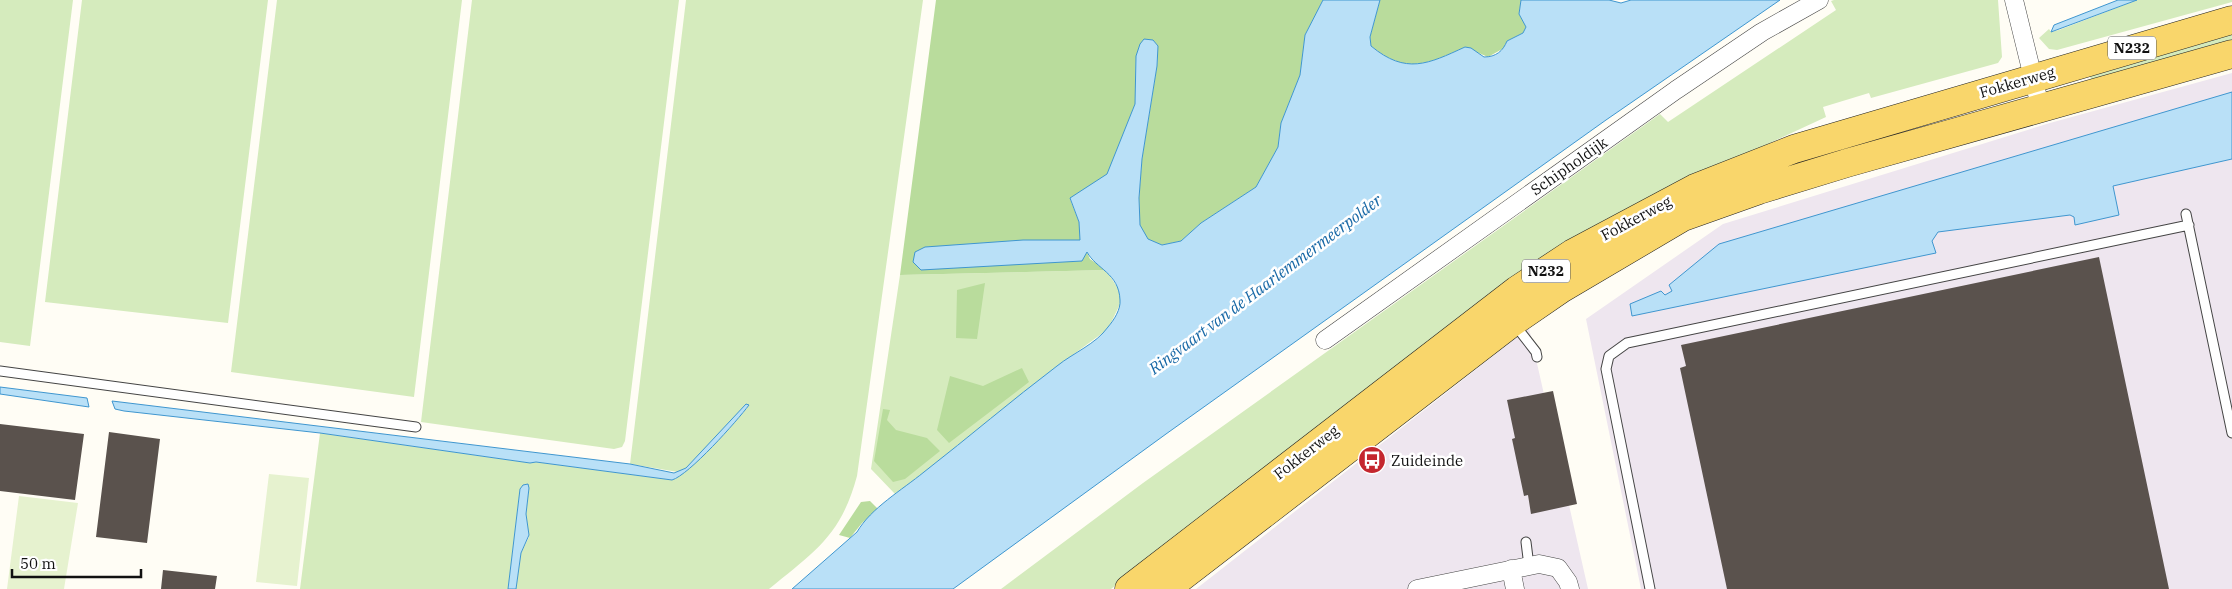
<svg xmlns="http://www.w3.org/2000/svg" width="2232" height="589" font-family="'IBM Plex Serif',serif">
	<style>
		.industrial { fill: #eee6ef }
		.green { fill: #d5ebbd }
		.forest { fill: #b9dc9c }
		.pitch { fill: #e6f2cf }
		.water { fill: #b9e0f7; stroke: #3f96cf }
		.building { fill: #5a524d }
		.lines { fill: none; stroke-linecap: round; stroke-linejoin: round }
		.service-casing { stroke: #444; stroke-width: 11 }
		.minor-casing { stroke: #444; stroke-width: 19 }
		.primary-casing { stroke: #222; stroke-width: 29 }
		.service { stroke: #fff; stroke-width: 9 }
		.minor { stroke: #fff; stroke-width: 18 }
		.primary { stroke: #f9d66b; stroke-width: 28 }
		.labels { text-anchor: middle; dominant-baseline: central; stroke-width: 5; stroke-linejoin: round; paint-order: stroke }
		.shield { fill: #fff; stroke: #585858; stroke-width: 1 }
		.shield-label { font-size: 14px; font-weight: bold; fill: #111 }
		.street-label { font-size: 15px; fill: #111; stroke: #fff }
		.poi-label { font-size: 15px; fill: #111; stroke: #fff; text-anchor: start }
		.water-label { font-size: 16px; font-style: italic; fill: #1768a6; stroke: #fff }
	</style>
	<rect width="100%" height="100%" fill="#fffdf5"/>
	<path class="industrial" d="M2232,73V589H1641L1586,319L1723,224L2050,123Z
		M1529,328L1588,589H1196Z"/>
	<path class="green" d="M0,0H73L30,346L0,342Z
		M82,0H268L228,323L45,302Z
		M277,0H462L414,397L231,372Z
		M472,0H679L625,441L622,447L614,449L421,422Z
		M686,0H923L857,476C841,536 814,552 769,589H516L521,553L529,537L526,514L529,488L526,484L520,489L508,589H300L320,433L530,463L536,462L672,480C688,475 738,420 749,405L686,468L678,472L630,464Z
		M1834,0H1998L2002,57L1998,63L1871,98L1869,93L1823,107L1826,117L1716,168L1520,276L1111,589H1001L1143,483L1660,114L1668,122L1836,10L1831,1Z
		M2137,0H2232V2L2057,50L2049,49L2039,38L2049,29L2051,32L2059,30Z
		M2232,32V44L2092,83L2089,73Z
		M1106,270L1119,290L1121,302L1108,329L1044,376L896,495L871,469L900,275Z"/>
	<path class="forest" d="M936,0H1323L1305,35L1300,75L1281,123L1278,147L1256,187L1201,223L1181,241L1162,245L1147,239L1140,225L1139,198L1142,159L1157,66L1158,46L1153,40L1136,56L1135,104L1107,175L1070,199L1079,222L1081,240L1090,259L1106,270L900,275Z
		M1380,0H1521L1519,14L1526,27L1523,33L1507,41L1504,48L1488,57L1465,47C1428,64 1407,75 1371,46L1370,37Z
		M985,283L977,339L956,338L957,290Z
		M1022,368L1029,382L949,443L937,430L950,376L983,386Z
		M883,409L890,410L887,420L896,430L927,438L940,451L905,479L893,482L874,461Z
		M870,501L878,509L862,523L850,538L839,535L861,502Z"/>
	<path class="pitch" d="M269,474L309,478L297,586L256,582Z
		M19,496L78,503L64,589H7Z"/>
	<path class="water" d="M1323,0H1380L1370,37L1371,46C1406,75 1428,64 1465,47L1471,48L1484,57C1496,57 1503,51 1507,41L1523,33L1526,27L1519,14L1521,0H1609L1621,3L1631,0H1780L1606,120L1166,434L953,589H792L857,532C871,508 902,490 924,472C969,437 1012,400 1057,366C1073,353 1096,344 1108,327C1114,320 1121,309 1120,300C1119,273 1096,269 1087,252L1082,261L921,270L913,262L915,252L925,247L1023,240H1080L1079,222L1070,198L1107,174L1135,104L1136,56L1140,44L1144,39L1153,40L1158,46L1157,66L1142,159L1139,198L1140,225L1148,239L1162,245L1181,241L1201,223L1256,187L1278,147L1281,123L1300,75L1305,35Z
		M2118,0H2137L2051,32L2054,25Z
		M2232,92V159L2113,186L2119,215L2075,225L2074,217L2070,215L1938,232L1932,241L1936,253L1632,316L1630,304L1661,291L1665,295L1672,291L1669,285L1719,244Z
		M0,387L87,398L89,407L0,394Z
		M112,401L630,464L674,473L686,468L746,404L749,405C737,421 689,475 672,480L536,462L530,463L320,433L124,411L115,409Z
		M528,484L529,488L526,514L529,535L521,553L516,589H508L520,489L523,485Z"/>
	<path class="building" d="M2099,257L2169,589H1727L1680,368L1686,366L1681,345Z
		M1553,391L1577,504L1531,514L1528,495L1524,496L1512,439L1515,438L1507,400Z
		M0,424L84,434L75,500L0,491Z
		M109,432L160,439L147,543L96,537Z
		M163,570L217,576L215,589H161Z"/>
	<g class="lines">
		<g class="service-casing">
			<path id="service" d="M2186,214L2232,433
				M1515,325L1536,352L1537,357
				M0,371L416,427
				M1526,542L1529,566
				M1650,589L1606,369L1609,356L1627,343L2189,225"/>
		</g>
		<g class="minor-casing">
			<path id="minor" d="M2014,0L2041,110
				M1325,340L1676,90L1762,32L1819,0
				M1511,569L1515,589
				M1417,589L1539,564L1558,568L1568,582L1570,589"/>
		</g>
		<g class="primary-casing">
			<path id="primary" d="M1129,589L1517,290L1573,253L1695,188L1794,149L2232,20
				M1166,589L1513,322L1561,289L1683,217L1759,190L1847,163L2232,54"/>
		</g>
		<use href="#service" class="service"/>
		<use href="#minor" class="minor"/>
		<use href="#primary" class="primary"/>
	</g>
	<defs>
		<g id="bus-disc" transform="scale(1.4375)"><circle r="9.5" fill="#c4262e" stroke="#fff"/><path d="M-5-6H5V4H4V6H2V4H-2V6H-4V4H-5ZM-3.5-4V0h7V-4ZM-3.5 1.2v1.5H-2V1.2ZM2 1.2v1.5H3.5V1.2Z" fill="#fff"/></g>
	</defs>
	<g fill-rule="evenodd">
		<use href="#bus-disc" x="1372" y="460"/>
	</g>
	<g class="labels">
		<g class="shield">
			<rect x="2108" y="36.5" width="48" height="23" rx="4"/>
			<rect x="1522" y="259.5" width="48" height="23" rx="4"/>
		</g>
		<g class="shield-label">
			<text x="2132" y="48">N232</text>
			<text x="1546" y="271">N232</text>
		</g>
		<g class="street-label">
			<text transform="translate(2017 82) rotate(-16)">Fokkerweg</text>
			<text transform="translate(1569 166) rotate(-35)">Schipholdijk</text>
			<text transform="translate(1636 218) rotate(-28)">Fokkerweg</text>
			<text transform="translate(1306 452) rotate(-38)">Fokkerweg</text>
		</g>
		<g class="poi-label">
			<text x="1391" y="460">Zuideinde</text>
		</g>
		<g class="water-label">
			<text transform="translate(1265 284) rotate(-37)">Ringvaart van de Haarlemmermeerpolder</text>
		</g>
	</g>
	<path d="M12 569v8h129v-8" fill="none" stroke="#111111" stroke-width="2.5"/>
	<text x="20" y="569" font-size="15" fill="#111111" stroke="#ffffff" stroke-width="4" paint-order="stroke">50 m</text>
</svg>
